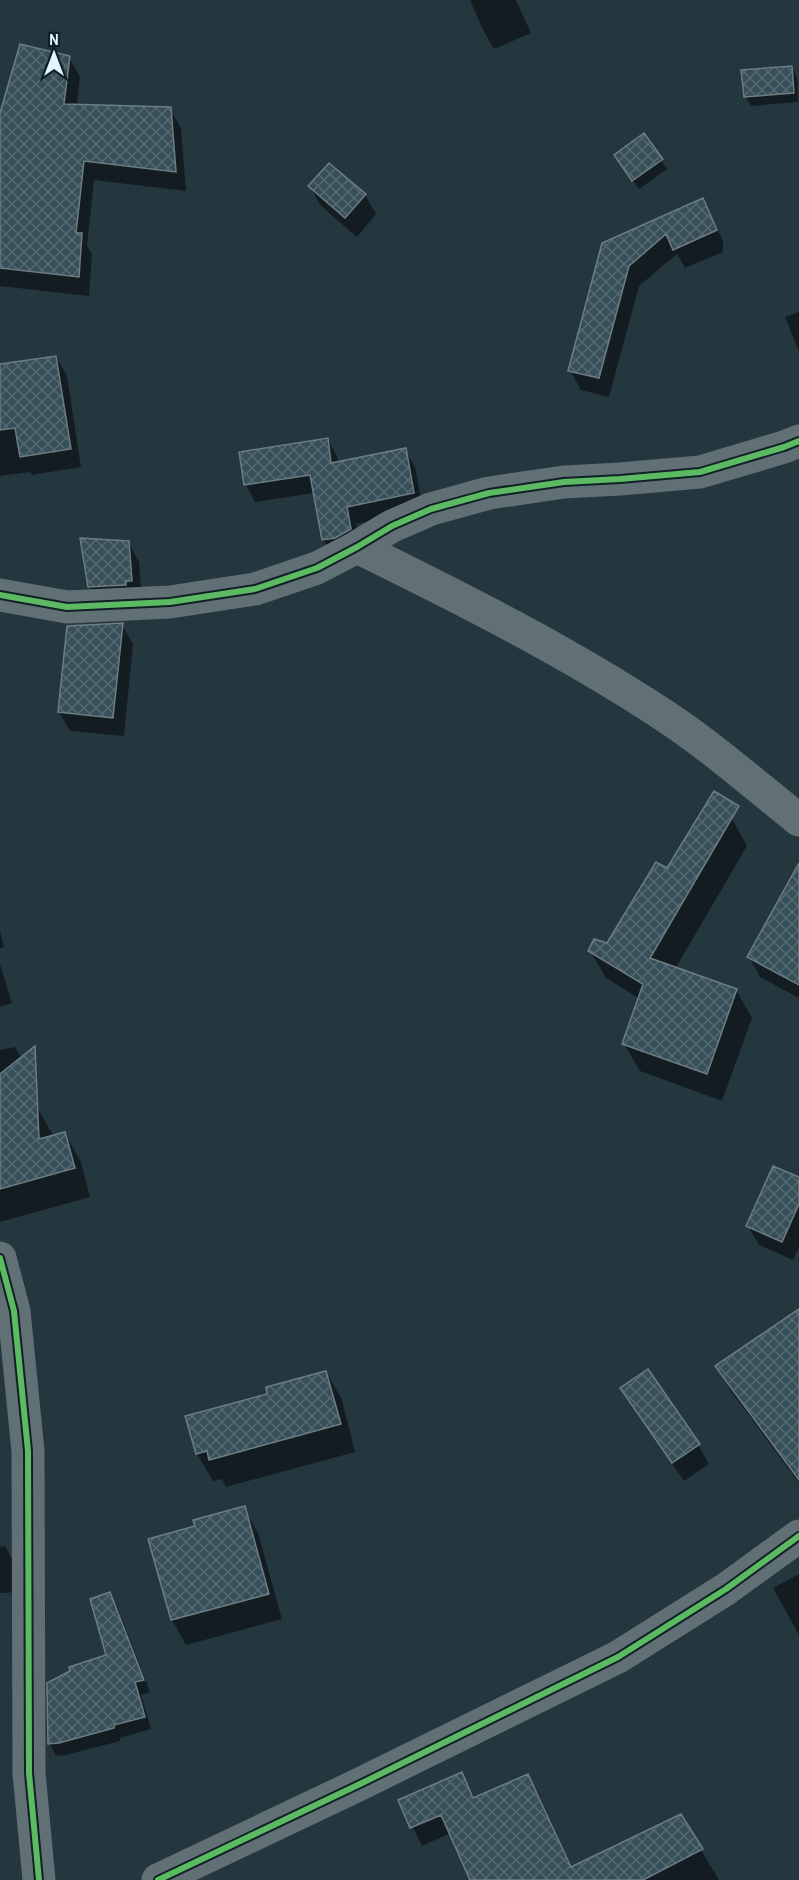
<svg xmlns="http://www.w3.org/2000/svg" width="799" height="1880" font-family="'Archivo Narrow',sans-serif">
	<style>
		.shadow { fill: #0007 }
		.building { fill: url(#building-cross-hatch); stroke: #6d7d83; stroke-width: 1.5 }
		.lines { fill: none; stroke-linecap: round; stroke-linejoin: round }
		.minor { stroke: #607075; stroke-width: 33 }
		.cycleway-casing { stroke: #122127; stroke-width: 10 }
		.cycleway { stroke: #5cba63; stroke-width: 6 }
	</style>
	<defs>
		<pattern id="building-cross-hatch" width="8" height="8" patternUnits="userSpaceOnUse" patternTransform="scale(1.5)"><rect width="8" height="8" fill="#374f58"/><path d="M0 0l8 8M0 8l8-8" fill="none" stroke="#546971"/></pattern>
	</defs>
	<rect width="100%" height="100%" fill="#24373e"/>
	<path class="shadow" d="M470,0H516L531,33L494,49L483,30Z
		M69,57L80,77L77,106L170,109L181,128L186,191L94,180L87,246L92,254L89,296L0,286V119Z
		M791,67L797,77L798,102L751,106L745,96Z
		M661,160L667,169L639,189L621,165Z
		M330,165L365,195L376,214L357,237L321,206L310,187Z
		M702,200L723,241V252L685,268L677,254L639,286L609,397L581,390L570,370L603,244Z
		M799,312V352L785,317Z
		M56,357L67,376L81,467L32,475L30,472L0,476V366Z
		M327,439L337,456L338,463L405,450L415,467L423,510L356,524L360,546L333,557L323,540L314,493L255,502L246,485L241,453Z
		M128,542L139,562L142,600L101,606L90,587Z
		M122,625L133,644L124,736L70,731L59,712Z
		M707,805L732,819L747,846L675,969L736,990L752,1018L722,1101L640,1071L624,1044L640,999L606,978L590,951L608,945L668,870Z
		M799,866V998L760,977L749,957Z
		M0,931L4,947L0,948Z
		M0,964L12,1003L0,1007Z
		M15,1047L26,1066L0,1108V1050Z
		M37,1107L54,1137L65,1134L81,1162L90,1197L0,1222V1128Z
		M799,1178V1247L793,1260L759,1245L748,1226Z
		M799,1311V1483L731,1391L717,1367Z
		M326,1372L342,1400L355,1452L226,1487L222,1479L213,1481L197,1454L187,1417L269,1395Z
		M622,1389L698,1445L709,1464L684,1481L633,1408Z
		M244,1508L258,1533L282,1619L186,1645L172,1620L196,1527Z
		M5,1546L16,1566L18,1592L0,1593V1547Z
		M799,1574V1635L773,1588Z
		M109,1594L117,1606L150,1692L141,1695L151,1729L120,1738V1741L66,1755L56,1756L49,1743L108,1656Z
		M461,1774L475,1799L528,1776L539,1794L572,1868L680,1815L719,1880H471L451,1833L422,1846L400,1801Z"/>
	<path class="building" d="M20,44L70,56L64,104L171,107L176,172L84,161L76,233H82L79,277L0,268V113Z
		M792,66L794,93L744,97L741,70Z
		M644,133L663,159L632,181L614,155Z
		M329,163L366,194L345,218L308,186Z
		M703,198L717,230L673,250L666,234L629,266L599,378L568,371L602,243Z
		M56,356L71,449L20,457L15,428L0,430V364Z
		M328,438L331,463L406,448L414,493L347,507L351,529L335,538L322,540L310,475L244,485L239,452Z
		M80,538L129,541L132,581H126V585L88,587Z
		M123,623L113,718L58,712L67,626Z
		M714,791L739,806L650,958L737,989L707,1074L622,1044L643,984L588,951L594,939L607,943L656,862L667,868Z
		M799,863V985L747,957Z
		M35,1046L39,1139L65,1132L75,1168L0,1189V1074Z
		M773,1166L799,1177V1204L782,1242L746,1226Z
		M799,1309V1480L715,1366Z
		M648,1369L700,1444L672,1463L620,1388Z
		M326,1371L341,1424L209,1460L207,1451L196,1454L185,1416L267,1394L266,1387Z
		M245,1506L269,1594L171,1620L148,1539L195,1526L193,1520Z
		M110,1592L144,1680L135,1682L145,1717L114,1725V1728L59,1743L48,1744L47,1683L70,1671L69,1667L106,1655L90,1599Z
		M462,1772L473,1798L528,1774L571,1867L681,1814L703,1849L643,1880H470L441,1815L410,1828L398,1800Z"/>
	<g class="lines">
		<path class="minor" d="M357,547C463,599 568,652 665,716C712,747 755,785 799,820
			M0,595L67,607L170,602L255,589L317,568L357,547L392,526L431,509L489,493L564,482L620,479L700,472L784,447L799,441
			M0,1258L14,1311L28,1451L29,1773L39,1880
			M158,1880L360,1784L618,1657L726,1589L799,1536"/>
		<g class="cycleway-casing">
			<path id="cycleway" d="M0,595L67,607L170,602L255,589L317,568L357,547L392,526L431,509L489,493L564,482L620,479L700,472L784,447L799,441
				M0,1258L14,1311L28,1451L29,1773L39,1880
				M158,1880L360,1784L618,1657L726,1589L799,1536"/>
		</g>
		<use href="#cycleway" class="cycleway"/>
	</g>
	<g transform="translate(54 54)" stroke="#122127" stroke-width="4.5" paint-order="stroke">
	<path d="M0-4.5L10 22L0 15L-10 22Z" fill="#e3f6fe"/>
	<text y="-9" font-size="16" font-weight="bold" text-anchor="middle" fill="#e3f6fe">N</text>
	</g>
</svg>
